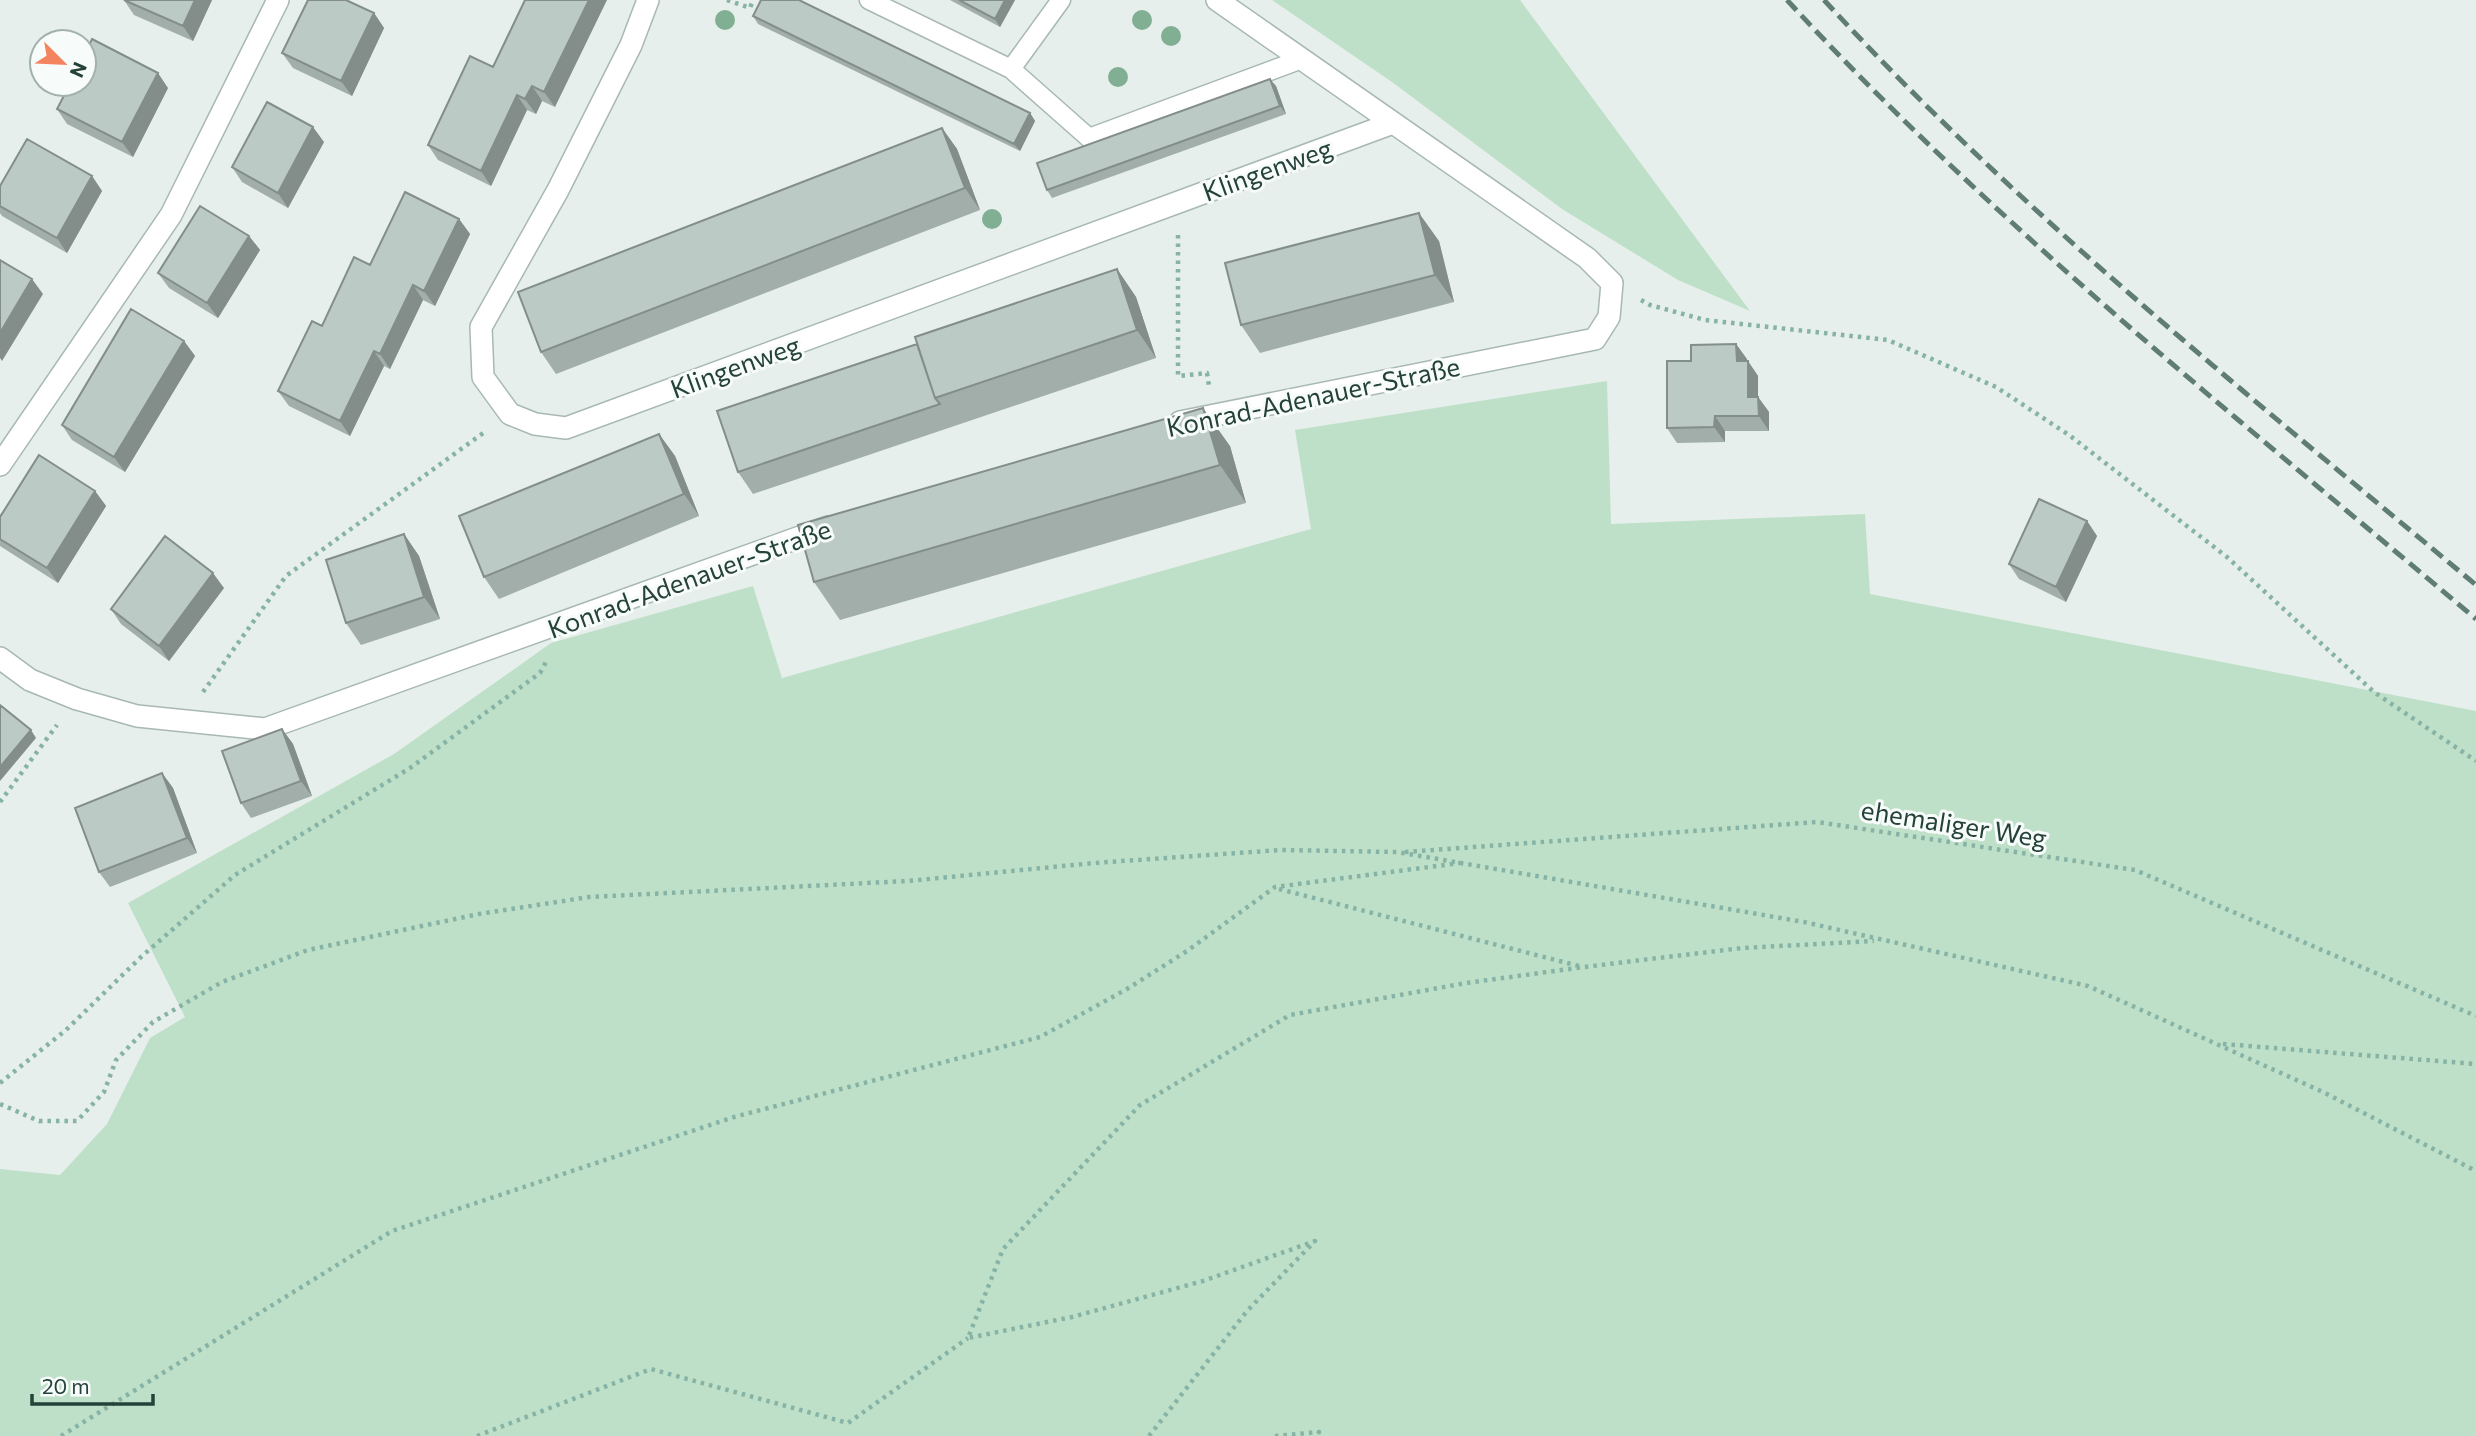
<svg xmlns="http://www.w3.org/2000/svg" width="2476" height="1436" font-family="Commissioner,sans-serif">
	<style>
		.green { fill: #bfe0c8 }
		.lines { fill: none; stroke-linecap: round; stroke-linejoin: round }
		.lane-casing { stroke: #a8b8b2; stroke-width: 21 }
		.street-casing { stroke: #a8b8b2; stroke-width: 24 }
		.path { stroke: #86b3a5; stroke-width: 4.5; stroke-dasharray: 3.5 5; stroke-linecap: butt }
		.lane { stroke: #fff; stroke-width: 18 }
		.street { stroke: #fff; stroke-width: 21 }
		.rail { stroke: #5f7d75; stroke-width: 5; stroke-dasharray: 14 7; stroke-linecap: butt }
		.tree { fill: #80af93 }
		.wall { fill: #a1aea9 }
		.shaded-wall { fill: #838d89 }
		.building { fill: #bbcac4; stroke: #838d89; stroke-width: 2 }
		.labels { text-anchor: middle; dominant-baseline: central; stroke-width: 6; stroke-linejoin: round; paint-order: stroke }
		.street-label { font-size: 26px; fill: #24423a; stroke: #f7fbf9 }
	</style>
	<rect width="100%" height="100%" fill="#e6efeb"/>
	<path class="green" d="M1272,0H1520L1750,311L1678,280L1562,209L1392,82Z
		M1607,381L1611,524L1865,514L1870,594L2476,711V1436H0V1169L60,1175L107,1124L150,1038L185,1017L128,903L394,754L551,643L753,586L782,678L1311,529L1295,430Z"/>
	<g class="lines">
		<g class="lane-casing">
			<path id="lane" d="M869,0L1011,69L1089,138L1302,59
				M1011,69L1061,0"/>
		</g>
		<g class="street-casing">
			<path id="street" d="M648,0L631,45L558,190L481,327L483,377L510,414L535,424L566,428L1393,123
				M1180,422L1595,339L1609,317L1612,283L1587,258L1217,0
				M0,465L171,215L278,0
				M0,658L30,680L77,699L137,716L265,729L828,527"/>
		</g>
		<path class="path" d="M727,0L750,8L753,0
			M1178,235V376L1207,373L1209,386
			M1641,300L1650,305L1705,320L1888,340L1996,387L2069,435L2227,557L2374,692L2476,761
			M203,692L286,576L486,431
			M0,802L57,725
			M1405,852L1817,822L2135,870L2476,1016
			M1279,889L1579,966
			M2223,1044L2476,1064
			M0,1083L66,1030L141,957L235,875L410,768L540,673L546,662
			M0,1104L39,1121H77L104,1092L116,1060L153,1022L222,982L308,950L479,914L589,897L908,881L1094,863L1281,850L1397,852L1804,922L2088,986L2323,1092L2476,1171
			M61,1436L392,1231L734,1117L1040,1037L1127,989L1187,951L1275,887L1460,863
			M477,1436L651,1369L848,1423L968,1338
			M1149,1436L1247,1311L1315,1241L1203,1281L1072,1317L968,1338L1003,1249L1140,1105L1290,1015L1466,983L1584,967L1742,948L1874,941
			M1275,1436L1319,1432L1317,1436"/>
		<use href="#lane" class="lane"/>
		<use href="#street" class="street"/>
		<path class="rail" d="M1787,0C1996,227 2240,420 2476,619
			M1824,0C2022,215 2252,398 2476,585"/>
	</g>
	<g class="tree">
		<circle cx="725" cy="20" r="10"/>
		<circle cx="1142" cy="20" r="10"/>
		<circle cx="1171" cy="36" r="10"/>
		<circle cx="1118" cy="77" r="10"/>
		<circle cx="992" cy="219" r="10"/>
	</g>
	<path class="wall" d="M124,0H212L193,41L134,15Z
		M525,0L555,107L542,101L536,114L527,110L491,186L438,160L428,145L493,67Z
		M950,0H1015L1000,27Z
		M374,13L384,28L352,96L293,68L282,53Z
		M753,16L1030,113L1035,121L1020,151L758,24Z
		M1276,86L1286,114L1052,198L1047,190Z
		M168,88L133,157L67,124L57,109Z
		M942,128L957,149L980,210L556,374L541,352Z
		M324,142L288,208L242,182L232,167Z
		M92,176L102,191L67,253L2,216L0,213V186Z
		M459,219L470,234L435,306L423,300L390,369L384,366L350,436L289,406L278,391L322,326L370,265Z
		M249,236L260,250L218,318L169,288L158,273Z
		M1439,241L1454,302L1260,353L1241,325Z
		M1117,269L1136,297L1156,358L753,494L738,472L917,344Z
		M184,341L195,356L125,472L72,440L62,425Z
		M1736,344L1758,376V397L1769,412V431H1725V442L1677,443L1667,428L1691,361Z
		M659,434L675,456L699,516L499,599L484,577Z
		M1230,446L1246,503L840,620L814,582Z
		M95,491L106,506L58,583L0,546V517Z
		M2087,521L2097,536L2066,602L2019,579L2009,564Z
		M404,534L419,556L440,619L361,645L346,623Z
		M224,588L169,661L121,624L111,609Z
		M282,729L293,744L312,796L251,818L241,803Z
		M162,773L173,788L197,853L110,887L99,872Z"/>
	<path class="shaded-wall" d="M195,0H212L193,41L183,26Z
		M589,0H607L555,107L544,92Z
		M1005,0H1015L1000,27L995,19Z
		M374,13L384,28L352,96L341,81Z
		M158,73L168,88L133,157L122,142Z
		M1270,79L1276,86L1286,114L1280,106Z
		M532,86L542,101L536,114L525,99Z
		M517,95L527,110L491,186L481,171Z
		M1030,113L1035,121L1020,151L1014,144Z
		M313,127L324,142L288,208L278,193Z
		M942,128L957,149L980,210L965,188Z
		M92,176L102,191L67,253L57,238Z
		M1419,213L1439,241L1454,302L1435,275Z
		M459,219L470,234L435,306L424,291Z
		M249,236L260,250L218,318L207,303Z
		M1117,269L1136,297L1156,358L1137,330Z
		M32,279L43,294L2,361L0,358V333Z
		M413,285L423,300L390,369L380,354Z
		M184,341L195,356L125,472L114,457Z
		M1736,344L1747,359V376L1737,361Z
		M374,351L384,366L350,436L340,421Z
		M1748,361L1758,376V397L1769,412V431L1759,416L1748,397Z
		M1203,408L1230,446L1246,503L1220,465Z
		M1715,416L1725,431V442L1714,427Z
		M659,434L675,456L699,516L684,494Z
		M95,491L106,506L58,583L47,568Z
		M2087,521L2097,536L2066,602L2056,587Z
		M404,534L419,556L440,619L424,597Z
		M213,573L224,588L169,661L159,646Z
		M282,729L293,744L312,796L301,781Z
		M31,730L36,738L0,781V767Z
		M162,773L173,788L197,853L187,838Z"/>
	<path class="building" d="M124,0H195L183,26Z
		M308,0H346L374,13L341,81L282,53Z
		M525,0H589L544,92L532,86L525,99L517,95L481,171L428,145L470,56L493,67Z
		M761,0H799L1030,113L1014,144L753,16Z
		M959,0H1005L995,19Z
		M92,39L158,73L122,142L57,109L70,84H84V56Z
		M1270,79L1280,106L1047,190L1037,163Z
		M267,102L313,127L278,193L232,167Z
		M942,128L965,188L541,352L518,292Z
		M27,139L92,176L57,238L0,206V186Z
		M405,192L459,219L424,291L413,285L380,354L374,351L340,421L278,391L312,321L322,326L354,257L370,265Z
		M200,206L249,236L207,303L158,273Z
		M1419,213L1435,275L1241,325L1225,263Z
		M0,260L32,279L0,333Z
		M1117,269L1137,330L935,398L915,337Z
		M131,309L184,341L114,457L62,425Z
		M917,344L935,398L940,404L738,472L717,411Z
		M1736,344L1737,361H1748V397H1758L1759,416H1715L1714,427L1667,428V361H1691V345Z
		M1203,408L1220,465L814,582L798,525Z
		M659,434L684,494L484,577L459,516Z
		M39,455L95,491L47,568L0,539V517Z
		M2039,499L2087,521L2056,587L2009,564Z
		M404,534L424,597L346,623L326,560Z
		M165,536L213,573L159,646L111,609Z
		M0,705L31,730L0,767Z
		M282,729L301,781L241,803L222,751Z
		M162,773L187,838L99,872L75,808Z"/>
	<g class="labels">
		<g class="street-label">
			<text transform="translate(1267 169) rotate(-20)">Klingenweg</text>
			<text transform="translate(735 366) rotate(-20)">Klingenweg</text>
			<text transform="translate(1313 396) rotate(-12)">Konrad-Adenauer-Straße</text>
			<text transform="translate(689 578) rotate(-20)">Konrad-Adenauer-Straße</text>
			<text transform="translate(1954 823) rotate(9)">ehemaliger Weg</text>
		</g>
	</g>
	<g transform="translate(63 63) rotate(114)"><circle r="33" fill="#f7fbf9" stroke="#a3b1ad" stroke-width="2"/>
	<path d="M0-5L12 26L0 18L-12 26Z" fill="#f4845f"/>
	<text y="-10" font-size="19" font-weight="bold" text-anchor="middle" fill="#24423a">N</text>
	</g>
	<path d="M32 1394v10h121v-10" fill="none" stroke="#24423a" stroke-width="3.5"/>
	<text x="42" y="1394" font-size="21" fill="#24423a" stroke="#f7fbf9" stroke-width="5" paint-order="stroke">20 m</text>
</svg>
